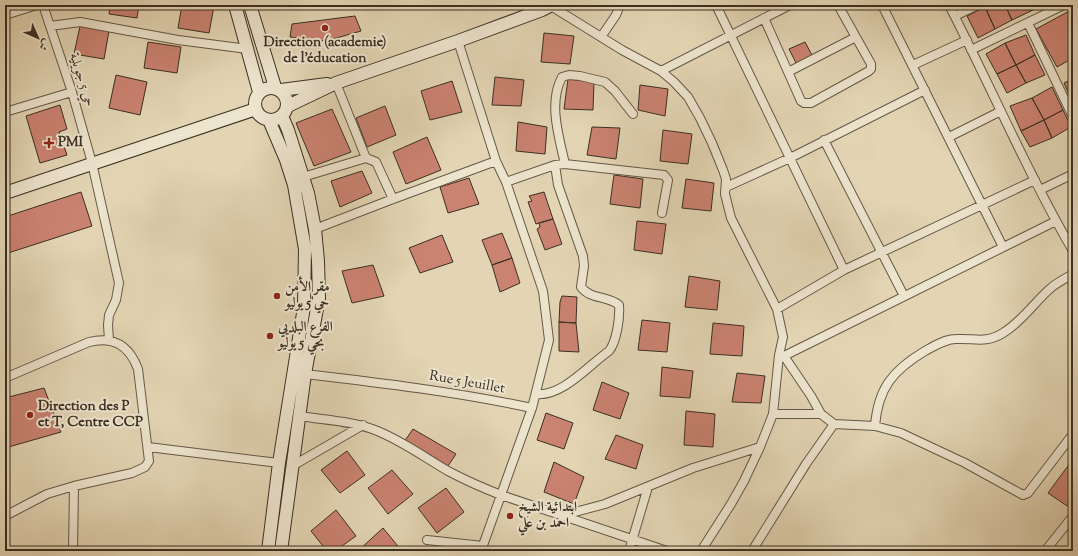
<svg xmlns="http://www.w3.org/2000/svg" width="1078" height="556" font-family="'Sorts Mill Goudy',Amiri,serif">
	<style>
		.building { fill: #ca8271; stroke: #3b2f23 }
		.lines { fill: none; stroke-linecap: round; stroke-linejoin: round }
		.street-casing { stroke: #655847; stroke-width: 10 }
		.secondary-casing { stroke: #3b2f23; stroke-width: 14 }
		.street { stroke: #ede4ce; stroke-width: 8 }
		.secondary { stroke: #ede4ce; stroke-width: 12 }
		.poi-dot { fill: #8f2418; stroke: #ede4ce; stroke-width: 1.5 }
		.labels { text-anchor: middle; dominant-baseline: central; stroke-width: 4; stroke-linejoin: round; paint-order: stroke }
		.poi-label { font-size: 14px; font-weight: bold; fill: #3b2f23; stroke: #ede4ce; text-anchor: start }
		.street-label { font-size: 14px; fill: #3b2f23; stroke: #ede4ce }
	</style>
	<rect width="100%" height="100%" fill="#e3d5b4"/>
	<filter id="stains"><feTurbulence type="fractalNoise" baseFrequency=".005" numOctaves="4"/><feColorMatrix values="0 0 0 0 .2 0 0 0 0 .09 0 0 0 0 .02 0 0 0 .5 -.17"/></filter>
	<radialGradient id="worn" r=".72"><stop offset=".6" stop-color="#630" stop-opacity="0"/><stop offset="1" stop-color="#630" stop-opacity=".3"/></radialGradient>
	<path class="building" d="M110,5H139L137,18L109,14Z
		M182,5L214,6L209,33L178,28Z
		M990,5H1005L1012,20L995,29L985,7Z
		M1005,5H1029L1031,11L1012,20Z
		M1029,5H1042L1031,11Z
		M985,7L995,29L978,38L967,16Z
		M1073,9V58L1057,67L1036,29Z
		M355,16L361,31L326,41L290,37L292,24Z
		M80,26L109,31L104,59L74,54Z
		M544,33L574,36L570,64L541,62Z
		M1026,35L1035,55L1016,65L1005,43Z
		M148,42L181,47L177,73L144,68Z
		M805,42L813,57L797,65L789,49Z
		M1005,43L1016,65L997,74L986,54Z
		M1035,55L1045,75L1026,83L1016,65Z
		M1016,65L1026,83L1007,93L997,74Z
		M116,75L147,82L140,115L109,108Z
		M495,77L524,80L521,106L492,105Z
		M568,79L594,82L593,110L564,109Z
		M1073,79V100L1072,101L1064,83Z
		M452,81L462,112L430,120L421,91Z
		M640,85L668,89L665,116L638,110Z
		M1052,87L1063,110L1044,120L1032,98Z
		M1032,98L1044,120L1021,131L1010,106Z
		M60,105L67,129L59,132L67,155L40,163L26,116Z
		M385,106L396,135L367,147L356,118Z
		M332,109L351,152L314,166L296,123Z
		M1063,110L1071,127L1052,138L1044,120Z
		M1044,120L1052,138L1030,147L1021,131Z
		M518,122L547,127L545,154L516,151Z
		M592,127L620,128L616,159L587,155Z
		M663,130L692,134L688,164L660,161Z
		M427,137L441,170L406,184L393,152Z
		M362,171L372,193L340,207L331,181Z
		M614,175L643,179L640,208L610,204Z
		M469,178L479,204L448,213L440,187Z
		M686,179L714,183L711,211L682,208Z
		M81,192L92,226L5,254V217Z
		M544,192L553,219L536,224L528,202L532,201L529,196Z
		M553,219L562,244L545,250L537,229L540,227L539,223Z
		M637,221L666,224L662,254L634,250Z
		M502,233L512,258L492,265L482,240Z
		M442,235L453,262L420,273L409,248Z
		M512,258L520,283L500,292L492,265Z
		M373,265L384,296L352,303L342,271Z
		M689,276L720,281L717,310L685,307Z
		M562,296L577,297L576,323L559,322L560,302Z
		M642,320L670,323L667,352L638,350Z
		M559,322L576,323L579,352L559,351Z
		M713,323L744,326L742,356L710,354Z
		M662,367L693,371L690,398L660,396Z
		M737,373L765,376L761,403L732,402Z
		M602,382L629,393L620,419L593,410Z
		M44,388L61,432L5,448V398Z
		M686,411L715,414L713,447L684,445Z
		M546,413L573,423L564,449L537,440Z
		M413,429L456,454L448,466L404,442Z
		M616,435L643,445L636,469L605,459Z
		M347,451L365,475L340,493L321,470Z
		M1073,459V498L1067,506L1048,493Z
		M554,462L584,477L574,504L544,492Z
		M392,470L413,494L388,514L368,488Z
		M446,488L464,512L437,533L418,508Z
		M336,510L356,536L335,551H327L311,531Z
		M383,528L402,551H361L360,549Z"/>
	<g class="lines">
		<g class="street-casing">
			<path id="street" d="M43,5L72,92L92,163L119,283L116,300L109,315L108,325L109,340
				M716,5L844,270
				M882,5L1003,247
				M949,5C991,87 1027,172 1073,251
				M551,6L622,50L661,71L674,82L688,97L700,118L712,143L723,170L726,179L725,194L731,218L777,309L783,337L779,355L773,414L760,447L744,481L731,504L701,551
				M5,15L37,5
				M955,16L978,5
				M764,18L801,101L804,103H811L869,71L871,69V64L838,5
				M1028,23L1073,117
				M50,26L80,22L178,40L248,49
				M601,37L616,15L620,5
				M971,50L1064,5
				M913,65L967,40
				M661,71L790,5
				M788,72L856,37
				M336,83L366,158
				M5,112L72,92
				M949,137L1001,111
				M824,140L904,296
				M366,158L376,162L393,199
				M565,164C559,137 548,103 562,77L569,75L580,76L605,82L615,91L633,114
				M303,177L366,158
				M506,182L555,165L565,164L664,175L668,180L662,213
				M726,187L790,158L925,90
				M1040,190L1073,174
				M315,229L393,199L496,161
				M777,309L844,270L1035,180
				M779,355L784,356L1056,221
				M784,356L811,396L821,414L834,424L875,426L901,433L965,463L1023,495L1028,493L1073,434
				M305,374C382,383 457,392 532,408
				M5,378L89,342C113,336 129,345 138,369L149,461L145,467L132,473L74,486L47,494L5,516
				M536,394C562,397 589,365 609,351C617,341 620,317 619,305C607,295 591,300 581,287L584,266L583,256L558,185L555,165
				M773,414H821
				M300,416C324,420 352,421 375,430C401,440 424,457 448,471C465,480 483,488 501,495L532,408L549,340L543,291L506,182L496,161L458,41
				M875,426C878,388 893,370 925,351C934,346 945,339 956,339C975,338 985,344 1003,333C1023,321 1035,301 1052,287C1058,282 1066,278 1073,274
				M148,447L279,463
				M294,465L363,425
				M564,515L605,504L693,468L760,447
				M427,540L483,546
				M73,551L74,486
				M481,551L501,495L667,551
				M629,551L648,487
				M752,551L806,464L834,424
				M1045,551L1073,516"/>
		</g>
		<g class="secondary-casing">
			<path id="secondary" d="M235,5L259,92
				M250,5L275,87
				M255 104a16 16 0 1 1 32 0a16 16 0 1 1-32 0Z
				M281,90L327,84
				M288,106L336,83L458,41L542,10L552,5
				M5,193L256,109
				M268,551L279,463L304,307L305,249L294,185L286,160L269,120
				M281,551L305,374L319,298L318,261L315,229L308,193L288,130L282,116"/>
		</g>
		<use href="#street" class="street"/>
		<use href="#secondary" class="secondary"/>
	</g>
	<g class="poi-dot">
		<circle cx="325" cy="28" r="4"/>
		<path d="M47 137h4v4h4v4h-4v4h-4v-4h-4v-4h4z"/>
		<circle cx="277" cy="296" r="4"/>
		<circle cx="270" cy="336" r="4"/>
		<circle cx="30" cy="415" r="4"/>
		<circle cx="510" cy="516" r="4"/>
	</g>
	<g class="labels">
		<g class="poi-label">
			<text x="325" y="43" text-anchor="middle">Direction (academie)<tspan x="325" dy="16">de l'éducation</tspan></text>
			<text x="58" y="143">PMI</text>
			<text x="285" y="288">مقر الأمن<tspan x="285" dy="16">حي 5 يوليو</tspan></text>
			<text x="278" y="328">الفرع البلديي<tspan x="278" dy="16">بحي 5 يوليو</tspan></text>
			<text x="38" y="407">Direction des P<tspan x="38" dy="16">et T, Centre CCP</tspan></text>
			<text x="518" y="508">ابتدائية الشيخ<tspan x="518" dy="16">احمد بن علي</tspan></text>
		</g>
		<g class="street-label">
			<text transform="translate(81 80) rotate(73)">حي 5 جويلية</text>
			<text transform="translate(467 383) rotate(10)">Rue 5 Jeuillet</text>
		</g>
	</g>
	<rect width="1078" height="556" fill="none" stroke="#e3d5b4" stroke-width="20"/>
	<rect x="6" y="6" width="1066" height="544" fill="none" stroke="#3b2f23" stroke-width="2"/>
	<rect x="10" y="10" width="1058" height="536" fill="none" stroke="#3b2f23"/>
	<g transform="translate(38 38) rotate(135)" stroke="#ede4ce" stroke-width="3" paint-order="stroke">
	<path d="M0-3L7 15L0 10L-7 15Z" fill="#3b2f23"/>
	<text y="-6" font-size="11" font-weight="bold" text-anchor="middle" fill="#3b2f23">ش</text>
	</g>
	<rect width="100%" height="100%" filter="url(#stains)"/>
	<rect width="100%" height="100%" fill="url(#worn)"/>
</svg>
